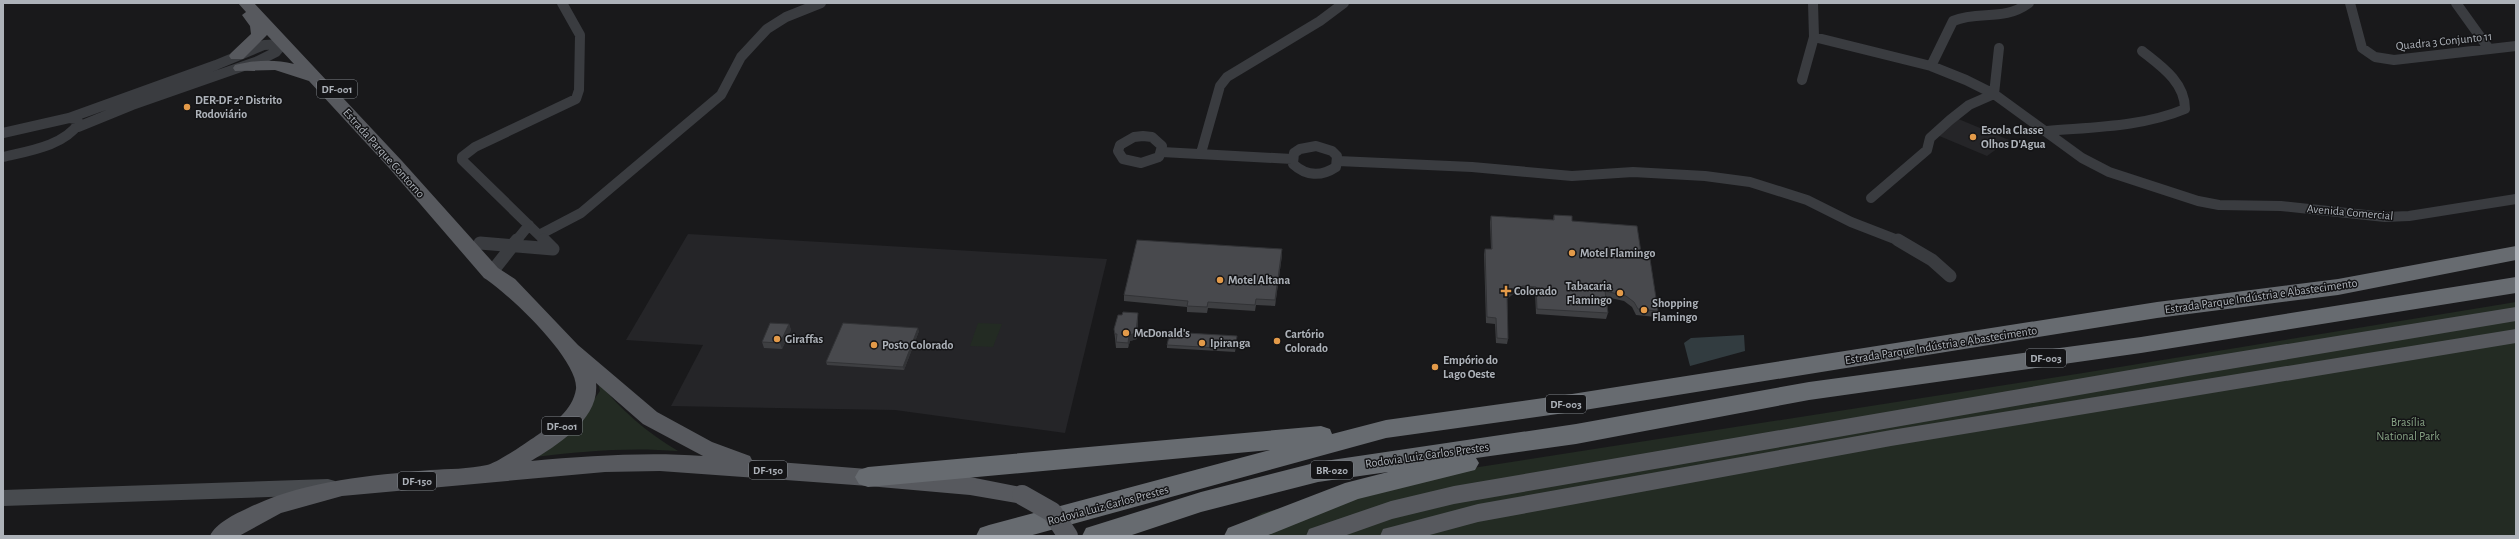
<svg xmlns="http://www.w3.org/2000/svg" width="2519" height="539" font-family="'Alegreya Sans',sans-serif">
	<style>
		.built { fill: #252528 }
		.green { fill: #232b23 }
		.water { fill: #323c40 }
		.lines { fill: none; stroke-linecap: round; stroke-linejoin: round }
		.street-far1 { stroke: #3a3c40; stroke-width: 10 }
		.street { stroke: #3a3c40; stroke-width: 13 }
		.secondary { fill: #484b4f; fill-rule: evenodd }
		.primary { fill: #57595e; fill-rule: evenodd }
		.highway { fill: #676b70; fill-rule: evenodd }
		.primary-bridge { stroke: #57595e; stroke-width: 20 }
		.wall { fill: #3e3f42 }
		.shaded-wall { fill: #323336 }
		.building { fill: #48494d; stroke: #323336 }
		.poi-dot { fill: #e39a49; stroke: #141416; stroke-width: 1.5 }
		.labels { text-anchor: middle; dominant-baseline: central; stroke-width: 3; stroke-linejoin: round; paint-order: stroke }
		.shield { fill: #141416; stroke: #7f8388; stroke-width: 1 }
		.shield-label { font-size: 11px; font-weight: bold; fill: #adb2b9 }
		.street-label { font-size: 12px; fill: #adb2b9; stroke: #141416 }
		.poi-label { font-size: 12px; font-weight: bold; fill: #adb2b9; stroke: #141416; text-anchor: start }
		.park-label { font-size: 12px; fill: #87a385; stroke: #141416 }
	</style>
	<rect width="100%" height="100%" fill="#19191b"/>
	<path class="built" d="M1956,118L2009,140L1987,156L1937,135Z
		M688,234L1107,259L1065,433L895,410L671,406L703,345L626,340Z"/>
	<path class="green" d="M2516,302V536H1223L1262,513L1395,480L2083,373Z
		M978,323L1002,324L993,347L970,346Z
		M598,382C622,411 646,432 678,451C630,447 583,451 535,457L578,422L600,391Z"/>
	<path class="water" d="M1744,335L1745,351L1690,366L1684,343L1691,338Z"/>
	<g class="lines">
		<path class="street-far1" d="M2350,3L2362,48L2375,57L2394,60L2516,46
			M2456,3L2489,49
			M1814,37L1931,66L1966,80L1994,94L2082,158L2109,172L2198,201L2219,205L2281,206L2385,217L2409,216L2516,199
			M1931,66L1953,21C1980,10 2003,22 2029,3
			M1802,80L1814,37L1813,3
			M69,118L216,65L264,45L283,44
			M78,127L132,105L258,61L276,52L283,44
			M2047,131C2093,127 2142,127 2185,109C2185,82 2161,66 2142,51
			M3,133L69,118L76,119L79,123C64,146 28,151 3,157
			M1143,136L1152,137L1162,146L1159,157L1141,163L1123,159L1118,151L1120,145L1134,137Z
			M1316,146L1332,151L1337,156L1336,167C1321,177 1306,176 1293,164L1294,153L1300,149Z
			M1162,152L1292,159
			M1201,153L1220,86L1227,77L1320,21L1344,3
			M1338,161L1472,167L1572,176L1633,172L1705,176L1750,182L1807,200L1851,222L1900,241
			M1871,198L1927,150L1930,138L1950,120L1969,105L1994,94L1999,48
			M539,235L581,213L721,95L741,57L767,29L786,17L821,3
			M516,241L529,225
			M545,241L462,160V157L475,147L576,99L579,90L580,35L562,3"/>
		<path class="street" d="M544,240L553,249
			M1898,240L1932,260L1950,276
			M480,243L553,249
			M491,273L517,240"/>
		<path class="secondary" d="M328,479L335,481L338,487L335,493L328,495L3,506V490Z"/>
		<path class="primary" d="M238,3H254L402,161L498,268L515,279L578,345L657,412L712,442L750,456L752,460L970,477L1030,489L1033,495L1030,501L1022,504L970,495L868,486L660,471L605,472L342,496L281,513L239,536H210C216,523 235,514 248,508C306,480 367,476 430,470C448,469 469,469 487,465C497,463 526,443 536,436C552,425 573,410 576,389C579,360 508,293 484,278L390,169L309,81L275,70L235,71L233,68L235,65C256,60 274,59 294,64L267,35L243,59H231L229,56L231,53L251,34L250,26L242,15L246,12ZM596,383L643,424L703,456C645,452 589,456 531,461C557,445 600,419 596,383Z
			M2516,307V321L2188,376L1454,504L1392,519L1344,536H1306L1309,529L1391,501L1454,486L2188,360Z
			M2516,329V343L1891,446L1478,522L1426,536H1380L1383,529L1391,527L1478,504L1891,430Z"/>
		<path class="highway" d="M2516,246V260L2338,295L2157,318L1572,412L1386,438L1029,536H976L980,528L989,525L1270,450L868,487L859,484L855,477L859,470L868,467L1321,426L1330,429L1332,434L1386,420L1572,394L2157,302L2338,279Z
			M2516,277V293L2141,353L1809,400L1576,444L1476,458L1479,463L1475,470L1358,499L1266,536H1224L1228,528L1345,483L1388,472L1318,482L1201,512L1129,536H1082L1086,528L1201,492L1318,462L1576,424L1809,382L2141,337Z"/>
		<path class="primary-bridge" d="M1022,495L1052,512L1068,536"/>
	</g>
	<path class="wall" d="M1554,215L1572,221L1642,259L1658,311L1656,317L1636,315L1632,307L1624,301L1606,297L1608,313L1606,319L1536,314L1535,292H1522L1513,294L1507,299L1508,339L1507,344L1496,343L1495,324L1486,323L1484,254L1485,249H1491L1490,222L1491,216L1553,220Z
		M1282,255L1275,306L1256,305L1255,311L1208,308L1207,313L1187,312V307L1124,301V295Z
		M1138,319L1137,339L1130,341L1128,348H1116L1114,329Z
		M789,324L791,330L782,349L764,348L762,342Z
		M919,331L904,370L827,365L826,362Z
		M1237,339L1235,352L1167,348V345Z"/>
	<path class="shaded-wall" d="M1282,249V255L1275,306V300Z
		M1523,286L1522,292L1513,294L1506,300L1507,295L1514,289Z
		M1138,313V319L1137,339L1130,341L1128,348V343L1129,335Z
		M789,324L791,330L782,349L780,343Z
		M918,328L919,331L904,370L903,367Z"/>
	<path class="building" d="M1554,215L1572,216V221L1637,226L1642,259H1650L1658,311L1638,309L1634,302L1626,296L1605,291L1608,313L1537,309L1536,287L1523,286L1514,289L1507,295L1508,339L1497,338L1496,318L1487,317L1485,249H1492L1491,216L1554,220Z
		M1137,240L1282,249L1275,300L1256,299L1255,305L1208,302L1207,307L1187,306L1188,301L1124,295Z
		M1123,312L1138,313L1136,333L1129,335L1128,343L1116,342L1117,334H1115L1114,329L1118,315H1122Z
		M770,323L789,324L780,343L762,342Z
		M843,323L918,328L903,367L826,362Z
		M1170,332L1237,336L1235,349L1167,345Z"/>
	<g class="poi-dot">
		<circle cx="187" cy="107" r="4"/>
		<circle cx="1973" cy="137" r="4"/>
		<circle cx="1572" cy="253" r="4"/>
		<circle cx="1220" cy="280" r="4"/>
		<path d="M1504 285h4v4h4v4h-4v4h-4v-4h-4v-4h4z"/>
		<circle cx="1620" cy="293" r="4"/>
		<circle cx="1644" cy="310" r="4"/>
		<circle cx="1126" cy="333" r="4"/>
		<circle cx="777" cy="339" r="4"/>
		<circle cx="1277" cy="341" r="4"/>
		<circle cx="1202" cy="343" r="4"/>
		<circle cx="874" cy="345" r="4"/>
		<circle cx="1435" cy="367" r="4"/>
	</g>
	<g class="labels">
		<g class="shield">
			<rect x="317" y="80" width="40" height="18" rx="3"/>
			<rect x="2026" y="349" width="40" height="18" rx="3"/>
			<rect x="1546" y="395" width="40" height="18" rx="3"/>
			<rect x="542" y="417" width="40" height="18" rx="3"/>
			<rect x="749" y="461" width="38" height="18" rx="3"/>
			<rect x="1311" y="461" width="42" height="18" rx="3"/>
			<rect x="398" y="472" width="38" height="18" rx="3"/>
		</g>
		<g class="shield-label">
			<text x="337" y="89">DF-001</text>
			<text x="2046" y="358">DF-003</text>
			<text x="1566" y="404">DF-003</text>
			<text x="562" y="426">DF-001</text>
			<text x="768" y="470">DF-150</text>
			<text x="1332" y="470">BR-020</text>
			<text x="417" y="481">DF-150</text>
		</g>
		<g class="street-label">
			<text transform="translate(2444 41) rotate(-6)">Quadra 3 Conjunto 11</text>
			<text transform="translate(384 153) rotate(48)">Estrada Parque Contorno</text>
			<text transform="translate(2350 212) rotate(5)">Avenida Comercial</text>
			<text transform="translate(2261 296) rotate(-8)">Estrada Parque Indústria e Abastecimento</text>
			<text transform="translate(1941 345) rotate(-9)">Estrada Parque Indústria e Abastecimento</text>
			<text transform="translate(1427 455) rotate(-8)">Rodovia Luiz Carlos Prestes</text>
			<text transform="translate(1108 505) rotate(-15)">Rodovia Luiz Carlos Prestes</text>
		</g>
		<g class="poi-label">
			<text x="195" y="100">DER-DF 2º Distrito<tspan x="195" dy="14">Rodoviário</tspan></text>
			<text x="1981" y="130">Escola Classe<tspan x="1981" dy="14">Olhos D'Agua</tspan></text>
			<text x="1580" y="253">Motel Flamingo</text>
			<text x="1228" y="280">Motel Altana</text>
			<text x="1612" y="286" text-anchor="end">Tabacaria<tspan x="1612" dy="14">Flamingo</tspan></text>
			<text x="1514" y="291">Colorado</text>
			<text x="1652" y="303">Shopping<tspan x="1652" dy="14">Flamingo</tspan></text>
			<text x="1134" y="333">McDonald's</text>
			<text x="1285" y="334">Cartório<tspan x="1285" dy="14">Colorado</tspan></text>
			<text x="785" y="339">Giraffas</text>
			<text x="1210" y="343">Ipiranga</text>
			<text x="882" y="345">Posto Colorado</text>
			<text x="1443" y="360">Empório do<tspan x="1443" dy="14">Lago Oeste</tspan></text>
		</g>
		<g class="park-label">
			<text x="2408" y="422">Brasília<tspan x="2408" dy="14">National Park</tspan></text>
		</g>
	</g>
	<rect width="2519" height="539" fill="none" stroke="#adb2b9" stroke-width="8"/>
</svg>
